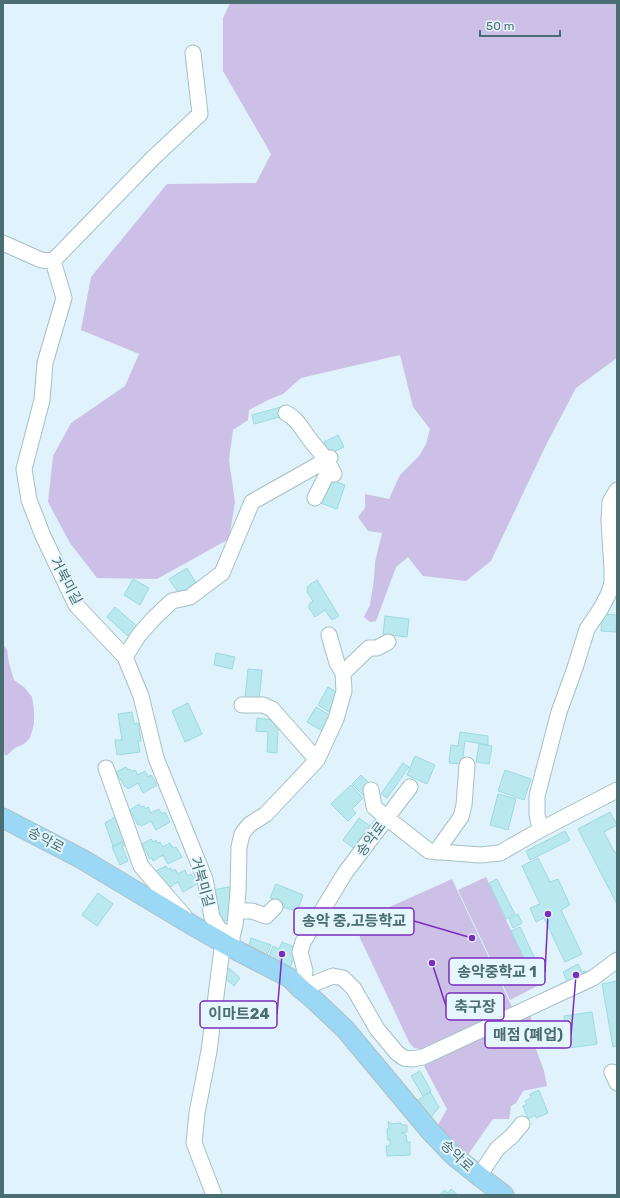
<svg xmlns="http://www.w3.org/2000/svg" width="620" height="1198" font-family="Rubik,'Noto Sans KR',sans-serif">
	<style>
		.green { fill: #ccc0e7 }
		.building { fill: #b9e9ee; stroke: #9bdae0 }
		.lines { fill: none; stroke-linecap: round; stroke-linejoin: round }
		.minor-casing { stroke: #a3c0c5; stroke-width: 17 }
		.major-casing { stroke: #afbfc0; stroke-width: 21 }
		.minor { stroke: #fff; stroke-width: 15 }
		.major { stroke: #9bd8f6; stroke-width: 19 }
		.labels { text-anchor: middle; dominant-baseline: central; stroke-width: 4; stroke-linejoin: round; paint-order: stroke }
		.street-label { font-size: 14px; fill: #496d70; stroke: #e6f6fe }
		.leader { fill: none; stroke: #7b2cbf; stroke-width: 1.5 }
		.callout-dot { fill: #7b2cbf; stroke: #e6f6fe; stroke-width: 1.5 }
		.callout { fill: #e6f6fe; stroke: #7b2cbf; stroke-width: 1.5 }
		.callout-label { font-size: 15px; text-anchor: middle; font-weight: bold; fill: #496d70 }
	</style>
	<rect width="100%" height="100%" fill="#e0f2fb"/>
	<path class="green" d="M230,3H617V358L576,388L546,445L491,561L466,581L423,576L408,557L396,567L376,621L370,622L364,617L370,605L374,579L375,562L382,533L368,531L358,517L365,508V494L389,499L400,475L419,456L426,444L430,429L413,407L400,355L301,378L283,394L268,400L249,410L248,420L233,430L229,460L235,502L229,539L157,579L97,578L70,543L48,502L53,456L71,423L125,386L139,354L81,330L91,277L167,184L256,183L271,154L223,71V18Z
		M3,644L7,650L9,663L14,680L24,687L32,697L34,709V724L30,738L24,744L15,748L6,756L3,752Z
		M486,877L537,986L510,1000L458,890Z
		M452,879L512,1007L420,1049L414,1048L409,1042L360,938C358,929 359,924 365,918Z
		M531,1015L533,1041L544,1071L547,1086L523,1091L516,1103L511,1106L509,1119H493L467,1156L438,1125L447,1109L424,1066Z"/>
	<path class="building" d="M281,407L283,416L254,424L252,415Z
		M338,435L344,447L329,454L324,442Z
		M326,478L345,485L337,509L318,502Z
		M187,568L196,583L179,594L169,579Z
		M133,579L149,588L140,605L124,595Z
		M317,580L339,616L332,620L325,610L315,617L309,608V604L313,601L307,592L308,586Z
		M115,607L139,628L130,638L107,617Z
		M602,614L617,615L616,632L601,631Z
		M385,616L409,619L407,637L383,634Z
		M216,653L235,657L232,669L214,665Z
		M248,669L262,670L259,701L245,699Z
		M328,687L340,694L329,712L318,705Z
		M188,703L202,734L185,742L172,711Z
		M316,707L333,717L324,732L307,722Z
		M132,712L134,724L138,723L141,741H138L140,752L117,755L115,740H122L118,714Z
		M257,718L273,720L278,729L277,753L267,752L268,732L256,731Z
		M460,732L488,736V745L465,741L462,764L449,763L451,745L458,746Z
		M479,744L492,746L489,764L476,762Z
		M415,756L435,765L427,784L407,775Z
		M403,763L409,767L387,798L381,794Z
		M126,767L128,770L130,769L132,771L135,770L138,775L145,771L148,777L151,775L157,785L143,793L138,783L128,789L126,786L125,787L116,772Z
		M505,770L531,779L524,800L498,791Z
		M361,775L371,785L369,792L364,796L352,784Z
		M351,785L363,798L352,809L356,813L348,821L331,804Z
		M498,794L516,799L508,830L490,825Z
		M139,804L141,807L144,806L145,809L148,807L151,813L159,809L162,814L165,812L170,822L156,830L151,821L141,826L140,824L138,825L130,810Z
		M610,812L617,825L604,832L615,853L617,851V904L578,829Z
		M118,815L126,840L113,846L105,823Z
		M359,818L374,829L368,836L364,833L357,842L362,845L357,851L343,840Z
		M565,831L570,840L530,860L526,851Z
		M151,839L153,842L156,840L157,843L160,842L163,847L170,843L173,848L176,847L182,857L168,864L163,855L153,861L152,858L150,859L142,844Z
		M124,842L125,845L122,846L128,861L120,865L112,847Z
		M538,858L550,882L558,879L570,905L561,910L582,954L565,962L544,918L536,922L530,908L540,904L522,866Z
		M166,866L168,869L171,868L172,871L175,869L178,874L185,870L188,876L191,874L197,884L183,892L178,882L168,888L165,886L156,871Z
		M497,879L515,914L506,919L489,883Z
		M276,884L303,895L298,909L294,908L293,910L283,907L285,904L270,898Z
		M229,887L234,919L218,922L213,890Z
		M98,893L113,904L97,926L82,915Z
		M518,914L522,923L513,928L509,919Z
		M520,927L540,969L531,974L511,931Z
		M251,938L271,945L266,958L248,950Z
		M282,942L297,948L290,968L268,959L273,946L279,949Z
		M578,964L582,972L586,971L589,978L563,990L560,984L567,981L563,972Z
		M229,968L240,978L234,986L223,976Z
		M617,981V1046L613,1047L602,984Z
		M592,1012L597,1044L569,1048L564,1016Z
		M420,1071L431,1091L423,1096L411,1076Z
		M539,1090L548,1113L536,1118L535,1115L528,1119L523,1106L527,1104L525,1101L531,1098L530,1094Z
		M430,1092L439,1107L429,1120L415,1102Z
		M388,1122H390L391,1124L401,1123V1125H407V1132L401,1133H404V1135H406L407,1142H410V1155L387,1156L386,1146H390V1140H388L387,1129L389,1128Z
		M451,1189L458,1195H440L444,1190L448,1193Z"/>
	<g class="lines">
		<g class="minor-casing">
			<path id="minor" d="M3,243L41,260L53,261L64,298L45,363L42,400L24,469L29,500L43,536L76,605L125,657L141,696L156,758L205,879L212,917L219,929L232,937V948
				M53,261L153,158L200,114L193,53
				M286,413C298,419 303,431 311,441C320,452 328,460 334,474H327L315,498
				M329,635L337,663L343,673
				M125,657L139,635L153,619L172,601L190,597L222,573L252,502L330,458
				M242,705H263L272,709L317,760
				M106,768L141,866L185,917
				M371,790L374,807L387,818L429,851L480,855L500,853L540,830L617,790
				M540,830L537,814V796L559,712L575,668L587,629L600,610L608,595L612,583V569L609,521L610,502L617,490
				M436,852L461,817L464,805L467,765
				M237,911H252L266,916L275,907
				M232,937L235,925L238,892L239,847L242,834L249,825L266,814L317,760L336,719L344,691L343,673L369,648H377L388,642
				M301,989L333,976L343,978L354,989L377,1029L397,1053L404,1058L412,1059L423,1057L593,978L617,960
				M301,989L305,971L300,952L303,942L345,873L410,787
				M612,1072L617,1083
				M479,1176L497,1149L512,1136L522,1124
				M214,1195L194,1143L197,1113L209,1051L222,949"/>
		</g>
		<g class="major-casing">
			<path id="major" d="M3,818L82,859L192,925L232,948L290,978L301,989L311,997L345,1029L430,1131L453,1155L479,1176L504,1195"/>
		</g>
		<use href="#minor" class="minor"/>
		<use href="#major" class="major"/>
	</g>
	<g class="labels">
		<g class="street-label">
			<text transform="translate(66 581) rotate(62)">거북미길</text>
			<text transform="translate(371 839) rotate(-53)">송악로</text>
			<text transform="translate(46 840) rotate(28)">송악로</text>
			<text transform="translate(202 882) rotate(74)">거북미길</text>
			<text transform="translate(457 1156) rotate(43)">송악로</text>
		</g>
	</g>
	<path class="leader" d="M472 938L414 921M548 914L545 972M432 963L446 1006M282 954L277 1014M576 975L571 1035"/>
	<g class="callout-dot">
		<circle cx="472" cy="938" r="4"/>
		<circle cx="548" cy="914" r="4"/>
		<circle cx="432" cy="963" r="4"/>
		<circle cx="282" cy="954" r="4"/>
		<circle cx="576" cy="975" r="4"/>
	</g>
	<g class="callout">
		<rect x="294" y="908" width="120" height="27" rx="4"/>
		<rect x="449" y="958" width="96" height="27" rx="4"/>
		<rect x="446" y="993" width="58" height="27" rx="4"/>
		<rect x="200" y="1001" width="77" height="27" rx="4"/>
		<rect x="485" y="1021" width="86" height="27" rx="4"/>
	</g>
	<g class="callout-label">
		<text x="354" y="926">송악 중,고등학교</text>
		<text x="497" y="977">송악중학교 1</text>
		<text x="475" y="1012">축구장</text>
		<text x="239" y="1019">이마트24</text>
		<text x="528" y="1040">매점 (폐업)</text>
	</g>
	<rect width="620" height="1198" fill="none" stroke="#496d70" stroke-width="8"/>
	<path d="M480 30v6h80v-6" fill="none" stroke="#496d70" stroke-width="2"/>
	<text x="486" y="30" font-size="12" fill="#496d70" stroke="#e6f6fe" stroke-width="3" paint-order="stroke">50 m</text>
</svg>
